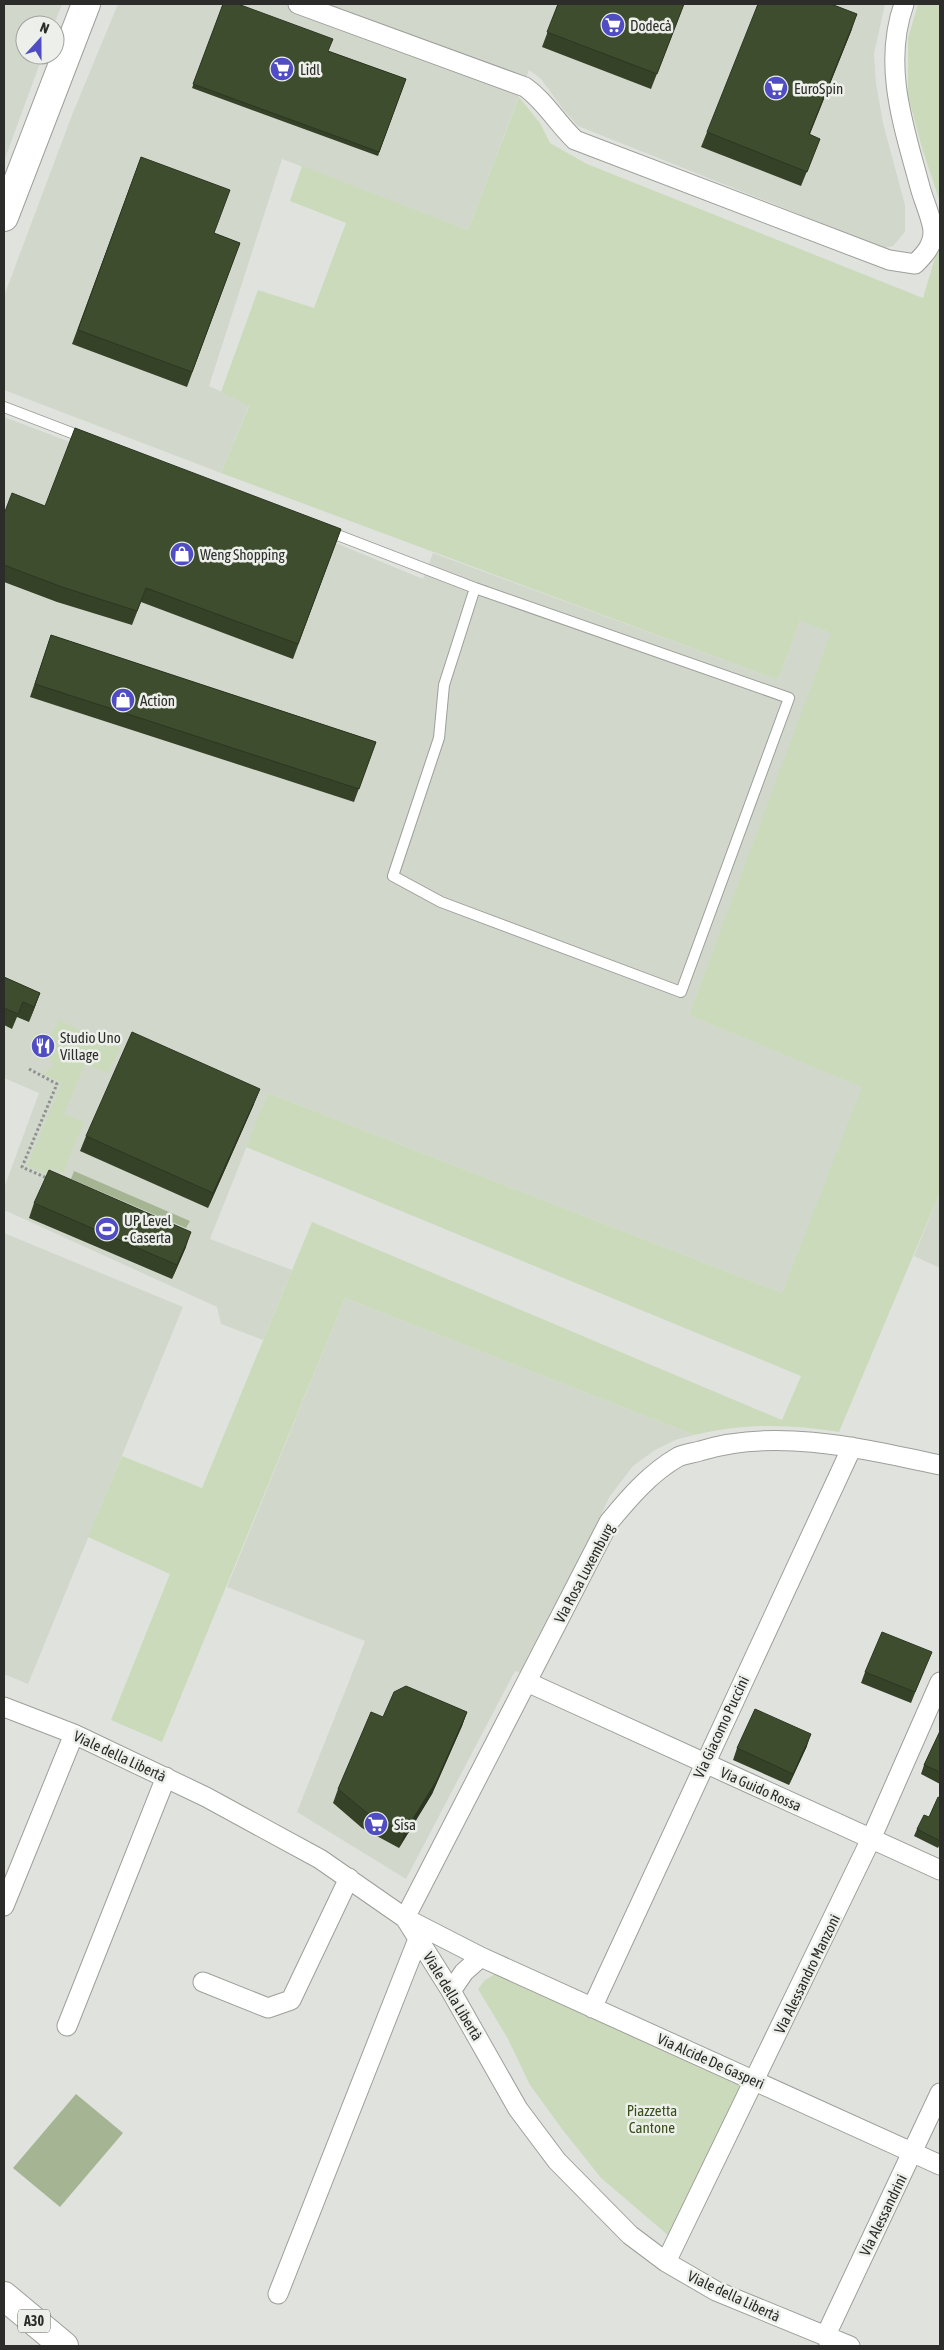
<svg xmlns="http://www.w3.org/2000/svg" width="944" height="2350" font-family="'Asap Condensed',sans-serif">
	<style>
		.built { fill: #d1d7cb }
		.green { fill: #cbdabb }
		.water { fill: #a5b593 }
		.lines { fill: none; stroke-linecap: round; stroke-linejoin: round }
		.lane-casing { stroke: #9d9f9a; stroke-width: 12 }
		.street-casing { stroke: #9d9f9a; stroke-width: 21 }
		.secondary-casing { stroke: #9d9f9a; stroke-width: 30 }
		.highway-casing { stroke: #9d9f9a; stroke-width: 30 }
		.path { stroke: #8f918d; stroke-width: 3; stroke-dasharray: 2.5 2.5; stroke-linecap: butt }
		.lane { stroke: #fff; stroke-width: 10 }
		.street { stroke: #fff; stroke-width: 19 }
		.secondary { stroke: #fff; stroke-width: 28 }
		.highway { stroke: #fff; stroke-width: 28 }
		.wall { fill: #364228 }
		.shaded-wall { fill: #2c3621 }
		.building { fill: #3f4d2f; stroke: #2c3621 }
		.labels { text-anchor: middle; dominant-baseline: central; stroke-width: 5; stroke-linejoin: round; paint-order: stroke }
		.shield { fill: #edf0ea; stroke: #666864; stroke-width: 1 }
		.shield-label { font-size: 14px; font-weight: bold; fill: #2c2d2b }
		.poi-label { font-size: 15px; fill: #2c2d2b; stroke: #edf0ea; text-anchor: start }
		.street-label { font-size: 15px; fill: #2c2d2b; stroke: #edf0ea }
		.park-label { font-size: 15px; fill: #3a4f1c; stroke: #edf0ea }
	</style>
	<rect width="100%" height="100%" fill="#e0e3dd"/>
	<path class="built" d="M4,4H62L54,25H25V55H43L4,161Z
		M118,4H885L874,54L876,83L883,123L905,205V232L893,246L884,248L578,126L563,109L541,79L529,70L468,230L282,159L209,386L249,405L221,473L4,390V296L72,115Z
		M4,417L336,543L423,579L433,553L778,680L800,621L832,633L689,1015L863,1087L782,1293L268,1093L210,1239L292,1270L263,1340L221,1324L217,1307L4,1210V1188L39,1093L4,1078Z
		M940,1192V1268L914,1256Z
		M4,1233L183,1307L28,1684L4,1674Z
		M345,1298L694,1435L675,1440L655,1450L633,1466L610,1496L524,1674L515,1671L406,1879L297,1812L365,1641L227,1587Z"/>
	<path class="green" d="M918,4H940V202L922,148L908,95V38Z
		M519,97L540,123L550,143L587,164L923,298L940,241V1192L839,1432C789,1424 744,1423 694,1435L345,1298L162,1742L111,1720L170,1574L88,1537L122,1456L202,1488L312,1222L782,1420L801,1376L246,1147L268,1093L782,1293L862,1087L689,1015L831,633L800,621L778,680L221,473L249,406L221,392L258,290L314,308L346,223L290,201L302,166L468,230Z
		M59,1020L120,1048L109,1073L85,1064L64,1114L84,1122L63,1173L52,1168L49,1175L27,1166L62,1083L42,1073L54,1067L47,1051L38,1045L48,1040Z
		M505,1968L755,2081L676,2242L601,2178L562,2129L530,2085L508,2039L478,1989L485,1980Z"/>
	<path class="water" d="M74,1171L190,1221L186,1228L71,1179Z
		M76,2094L123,2133L60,2207L13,2168Z"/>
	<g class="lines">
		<g class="lane-casing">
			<path id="lane" d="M4,407L85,438
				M327,531L475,588L789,698L681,992L441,902L393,876L439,738L444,685L475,588"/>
		</g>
		<g class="street-casing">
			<path id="street" d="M298,4L525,87C545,101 557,123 575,140L889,260L915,264C924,255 933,246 933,232C933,221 923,199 920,187C904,127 882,66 904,4
				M940,1465C865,1449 775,1427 700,1451C693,1453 684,1454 678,1457C650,1473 629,1498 609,1522L405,1918L481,1957L940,2165
				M527,1682L940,1870
				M4,1707L74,1734L206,1797L320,1859L405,1918L451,1991L518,2109L557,2161L630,2235L666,2262L716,2291L850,2346
				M4,1906L74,1734
				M203,1982L268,2008L291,2000L349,1878
				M451,1991L464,1972L481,1957
				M592,2008L852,1447
				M67,2026L166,1777
				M666,2262L871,1839L940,1682
				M278,2294L418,1939
				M825,2337L940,2093"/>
		</g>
		<g class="secondary-casing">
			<path id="secondary" d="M4,217L86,4"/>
		</g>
		<g class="highway-casing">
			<path id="highway" d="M4,2296L64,2346"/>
		</g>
		<path class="path" d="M29,1069L57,1084L22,1167L47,1178"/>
		<use href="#lane" class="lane"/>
		<use href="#street" class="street"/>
		<use href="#secondary" class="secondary"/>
		<use href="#highway" class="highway"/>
	</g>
	<path class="wall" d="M223,4L328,51L406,79L378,156L192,88Z
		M558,4H684L651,89L542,47Z
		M852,29L809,135L820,139L801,186L701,147L707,132Z
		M141,157L214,233L240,243L187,387L72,344Z
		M45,506L341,529L293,659L141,602L132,625L57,602L4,582V514Z
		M51,635L376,742L354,802L30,697Z
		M4,977L40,993L29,1022L17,1017L12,1029L4,1025Z
		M254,1104L208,1208L80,1151L86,1136Z
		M34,1203L186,1247L172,1279L29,1218Z
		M927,1663L911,1703L861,1683L865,1672Z
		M467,1712L462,1726L432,1794L399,1848L362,1828L333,1803L338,1789L383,1717Z
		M940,1731V1784L921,1774L924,1765Z
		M807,1746L789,1785L733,1760L737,1748Z
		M940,1798V1844L938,1848L914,1836L917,1829L929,1817Z"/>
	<path class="shaded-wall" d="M857,14L852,29L804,149L809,134Z
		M40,993L35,1007L29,1022L34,1007Z
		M260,1089L254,1104L208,1208L213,1193Z
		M191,1232L186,1247L172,1279L177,1265Z
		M467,1712L462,1726L432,1794L399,1848L404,1833Z
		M811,1734L807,1746L789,1785L793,1774Z"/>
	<path class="building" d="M223,4H238L333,39L328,51L406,79L379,152L193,84Z
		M558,4H684L657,74L547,32Z
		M758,4H831L857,14L809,134L820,139L807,172L707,132Z
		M141,157L230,190L214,233L240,243L192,372L78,330Z
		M75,428L341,529L298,644L146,588L137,611L62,587L4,565V514L12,493L45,506Z
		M51,635L376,742L359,789L35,684Z
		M4,977L40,993L34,1007L23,1002L18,1014L4,1008Z
		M132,1032L260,1089L213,1193L86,1136Z
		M49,1170L191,1232L177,1265L34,1203Z
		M882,1632L932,1652L915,1692L865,1672Z
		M406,1686L467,1712L437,1780L404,1833L367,1813L338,1789L371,1712L383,1717L394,1692Z
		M755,1709L811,1734L793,1774L737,1748Z
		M940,1731V1772L924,1765Z
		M938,1797L940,1798V1841L917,1829L924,1815L929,1817Z"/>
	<defs>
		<g id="supermarket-disc" transform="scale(1.25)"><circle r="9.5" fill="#504dc4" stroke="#edf0ea"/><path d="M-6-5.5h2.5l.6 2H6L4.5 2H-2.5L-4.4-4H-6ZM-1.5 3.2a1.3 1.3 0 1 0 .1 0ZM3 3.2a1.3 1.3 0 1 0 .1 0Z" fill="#fff"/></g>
		<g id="shop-disc" transform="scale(1.25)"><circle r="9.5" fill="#504dc4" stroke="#edf0ea"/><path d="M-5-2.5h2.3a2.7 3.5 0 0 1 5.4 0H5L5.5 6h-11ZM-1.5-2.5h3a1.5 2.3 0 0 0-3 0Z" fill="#fff"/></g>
		<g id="restaurant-disc" transform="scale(1.25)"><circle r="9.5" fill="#504dc4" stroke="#edf0ea"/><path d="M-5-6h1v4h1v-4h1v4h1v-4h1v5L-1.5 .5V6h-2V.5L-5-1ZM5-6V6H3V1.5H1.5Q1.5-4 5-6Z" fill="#fff"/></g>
		<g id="stadium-disc" transform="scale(1.25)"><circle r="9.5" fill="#504dc4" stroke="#edf0ea"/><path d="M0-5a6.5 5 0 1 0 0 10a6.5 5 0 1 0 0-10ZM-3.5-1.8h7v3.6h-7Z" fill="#fff"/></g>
	</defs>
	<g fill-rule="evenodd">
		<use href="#supermarket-disc" x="613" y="25"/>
		<use href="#supermarket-disc" x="282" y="69"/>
		<use href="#supermarket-disc" x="776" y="88"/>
		<use href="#shop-disc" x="182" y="554"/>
		<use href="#shop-disc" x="123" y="700"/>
		<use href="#restaurant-disc" x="43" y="1046"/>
		<use href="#stadium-disc" x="107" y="1229"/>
		<use href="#supermarket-disc" x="376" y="1824"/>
	</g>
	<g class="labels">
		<rect class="shield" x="18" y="2309.5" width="32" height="23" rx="4"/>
		<g class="shield-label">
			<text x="34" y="2321">A30</text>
		</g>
		<g class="poi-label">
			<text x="630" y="25">Dodecà</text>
			<text x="300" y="69">Lidl</text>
			<text x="794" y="88">EuroSpin</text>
			<text x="200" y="554">Weng Shopping</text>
			<text x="140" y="700">Action</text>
			<text x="60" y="1037">Studio Uno<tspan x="60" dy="17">Village</tspan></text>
			<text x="124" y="1220">UP Level<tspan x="124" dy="17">- Caserta</tspan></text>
			<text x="394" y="1824">Sisa</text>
		</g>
		<g class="street-label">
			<text transform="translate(584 1573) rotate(-62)">Via Rosa Luxemburg</text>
			<text transform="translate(721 1727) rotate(-65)">Via Giacomo Puccini</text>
			<text transform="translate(120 1756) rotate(25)">Viale della Libertà</text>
			<text transform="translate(761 1789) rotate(24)">Via Guido Rossa</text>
			<text transform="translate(807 1974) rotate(-64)">Via Alessandro Manzoni</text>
			<text transform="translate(453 1996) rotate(59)">Viale della Libertà</text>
			<text transform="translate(711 2061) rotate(24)">Via Alcide De Gasperi</text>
			<text transform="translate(883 2215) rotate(-64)">Via Alessandrini</text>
			<text transform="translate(734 2296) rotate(25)">Viale della Libertà</text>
		</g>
		<g class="park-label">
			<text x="652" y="2110">Piazzetta<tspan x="652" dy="17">Cantone</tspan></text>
		</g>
	</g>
	<rect width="944" height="2350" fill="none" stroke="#2c2d2b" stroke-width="10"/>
	<g transform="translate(40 40) rotate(21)"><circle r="24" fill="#edf0ea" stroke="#a0a29e"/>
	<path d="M0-4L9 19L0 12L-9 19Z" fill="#504dc4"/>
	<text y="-8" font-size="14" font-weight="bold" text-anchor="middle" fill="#2c2d2b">N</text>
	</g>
</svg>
